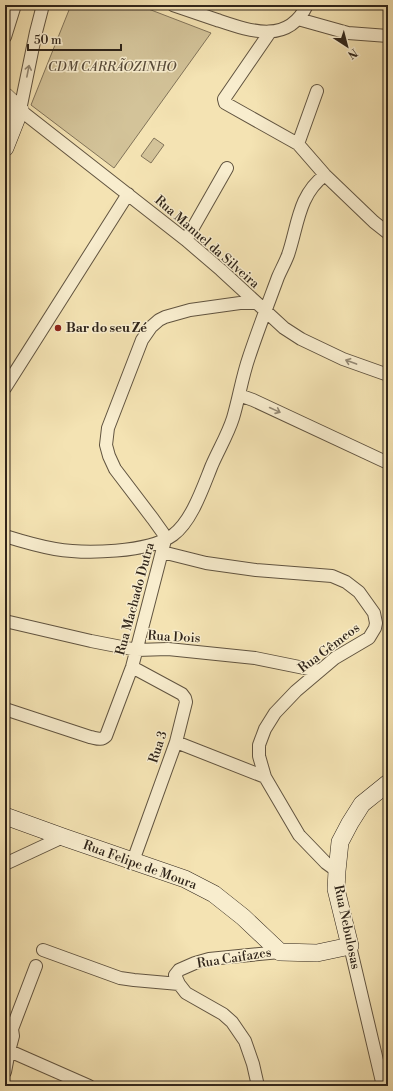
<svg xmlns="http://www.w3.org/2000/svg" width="393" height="1091" font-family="'Libre Bodoni',serif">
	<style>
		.green { fill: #d3c399; stroke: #82745a }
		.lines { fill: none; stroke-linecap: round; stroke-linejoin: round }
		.street-casing { stroke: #615440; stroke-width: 14 }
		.secondary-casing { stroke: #30251a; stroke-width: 18 }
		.street { stroke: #f8edce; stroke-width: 12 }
		.secondary { stroke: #f8edce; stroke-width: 17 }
		.oneway { stroke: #948974 }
		.poi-dot { fill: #8f2418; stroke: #f8edce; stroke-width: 1.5 }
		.labels { text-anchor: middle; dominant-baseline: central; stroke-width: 3; stroke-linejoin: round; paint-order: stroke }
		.park-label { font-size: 13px; font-style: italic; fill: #594c3a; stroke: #f8edce }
		.street-label { font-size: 13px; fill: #30251a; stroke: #f8edce }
		.poi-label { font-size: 13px; font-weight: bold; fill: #30251a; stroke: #f8edce; text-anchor: start }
	</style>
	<rect width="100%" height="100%" fill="#f4e3b3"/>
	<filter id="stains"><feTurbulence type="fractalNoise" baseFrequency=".005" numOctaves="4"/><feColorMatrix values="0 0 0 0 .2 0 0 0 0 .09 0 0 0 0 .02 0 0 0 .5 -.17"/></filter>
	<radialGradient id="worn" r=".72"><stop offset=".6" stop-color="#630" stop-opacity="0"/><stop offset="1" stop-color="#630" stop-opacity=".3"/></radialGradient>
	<path class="green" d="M71,5H138L211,33L114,168L31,105Z
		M154,138L164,145L151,163L141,156Z"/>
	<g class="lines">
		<g class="street-casing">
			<path id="street" d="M43,5L36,32L20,110L186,240L221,270L284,328L301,339L343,359L388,375
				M173,5C188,10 202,15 217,20C250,31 288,45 307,5
				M298,19L348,33L388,36
				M270,32L224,99L225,103L298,144L325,175L374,222L388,233
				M5,37L15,5
				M298,144L317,91
				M186,240L227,168
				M5,388L128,194
				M239,395L253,400L388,463
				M5,536C21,541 38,546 55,549C85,554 148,553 173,535C192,521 203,487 212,465C219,449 228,434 233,418C239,398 242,377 249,357C258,330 268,304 278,277C281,270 285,263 288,255C298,226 298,195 325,175
				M162,552L206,563L256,570L332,576L346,582L359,592L374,613L376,623L375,628L369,638L335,658L296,691L275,713L265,729L259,745V756L265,777L299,835L326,863L337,871
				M5,621L91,641L137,650L168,649L255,658L319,671
				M132,667L182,694L185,698L186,702L176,742L133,861
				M5,709L90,737C96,738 101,741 106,736L132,667L165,540L163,533L153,519L115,469L109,456L106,445L108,428L142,340L151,327L159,320L165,317L190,310L240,303H256
				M176,742L265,777
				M5,864L63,837
				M350,946L383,1086
				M43,950L120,978L134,980L179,984
				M12,1029L36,966
				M5,1049L89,1086
				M5,1072L9,1051L13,1036L12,1029L7,1024
				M258,1086L253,1064L245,1041L232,1022L223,1014L186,993L179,984L175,975L179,970L195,963L209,959L280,952"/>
		</g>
		<g class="secondary-casing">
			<path id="secondary" d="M5,96L20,110L5,148
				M5,816L63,837L185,879L214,894L243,917L280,952L317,953L350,946L336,889L337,871L340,842L350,823L362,804L388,783"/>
		</g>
		<use href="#street" class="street"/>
		<use href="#secondary" class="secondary"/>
	</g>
	<defs><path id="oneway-shaft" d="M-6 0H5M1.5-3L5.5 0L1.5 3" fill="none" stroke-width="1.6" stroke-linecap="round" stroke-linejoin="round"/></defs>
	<g class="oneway">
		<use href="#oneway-shaft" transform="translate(28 71) rotate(-79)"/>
		<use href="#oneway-shaft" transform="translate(351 362) rotate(-160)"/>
		<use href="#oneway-shaft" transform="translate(275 410) rotate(25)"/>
	</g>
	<circle class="poi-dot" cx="58" cy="328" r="4"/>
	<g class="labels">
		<g class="park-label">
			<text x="112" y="67">CDM CARRÃOZINHO</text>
		</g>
		<g class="street-label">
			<text transform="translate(207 242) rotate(41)">Rua Manuel da Silveira</text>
			<text transform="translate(135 599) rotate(-75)">Rua Machado Dutra</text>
			<text transform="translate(174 637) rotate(3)">Rua Dois</text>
			<text transform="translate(329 648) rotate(-37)">Rua Gêmeos</text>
			<text transform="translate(158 747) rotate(-72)">Rua 3</text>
			<text transform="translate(140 865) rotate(20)">Rua Felipe de Moura</text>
			<text transform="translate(347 927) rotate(78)">Rua Nebulosas</text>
			<text transform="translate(234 958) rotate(-9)">Rua Caifazes</text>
		</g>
		<g class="poi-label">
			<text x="66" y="328">Bar do seu Zé</text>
		</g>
	</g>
	<rect width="393" height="1091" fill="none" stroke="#f4e3b3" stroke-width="20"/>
	<rect x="6" y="6" width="381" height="1079" fill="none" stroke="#30251a" stroke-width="2"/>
	<rect x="10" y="10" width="373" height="1071" fill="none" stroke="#30251a"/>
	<g transform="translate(347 46) rotate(144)" stroke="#f8edce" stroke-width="3" paint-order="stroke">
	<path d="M0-3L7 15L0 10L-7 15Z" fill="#30251a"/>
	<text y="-6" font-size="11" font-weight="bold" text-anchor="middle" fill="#30251a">N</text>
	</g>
	<path d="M28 44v6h93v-6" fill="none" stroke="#30251a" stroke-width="2"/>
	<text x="34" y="44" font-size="12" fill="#30251a" stroke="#f8edce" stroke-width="3" paint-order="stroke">50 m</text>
	<rect width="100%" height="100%" filter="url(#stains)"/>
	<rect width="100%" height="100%" fill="url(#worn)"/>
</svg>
